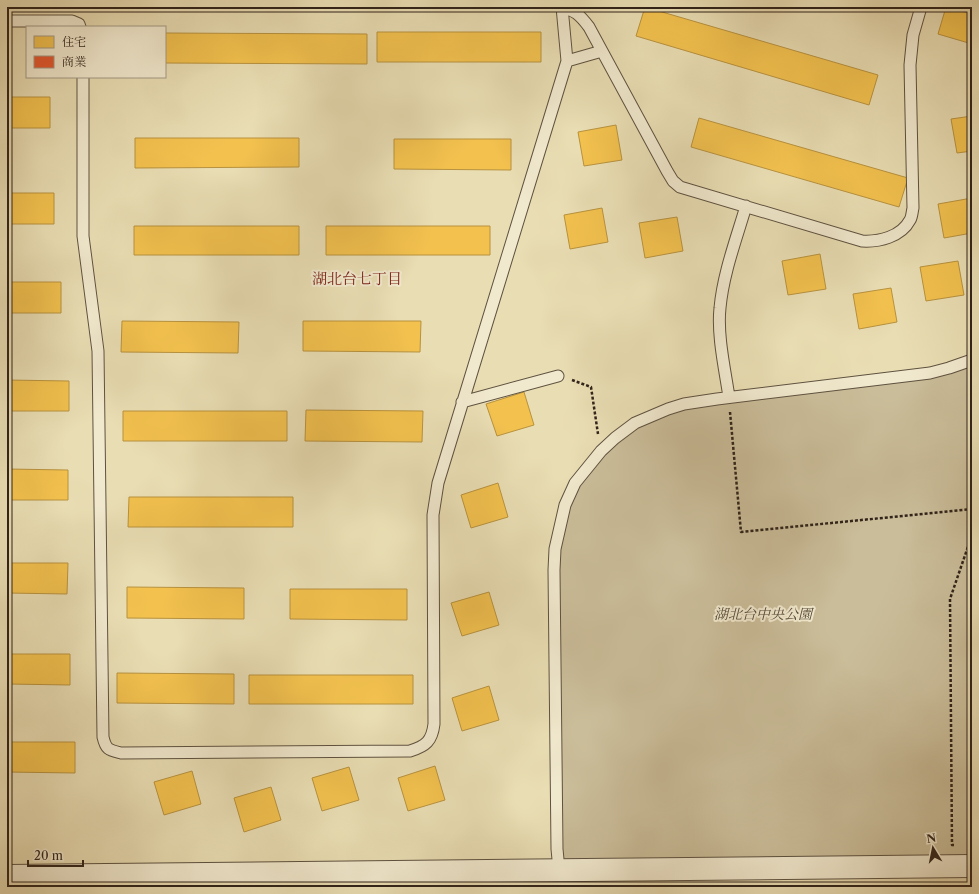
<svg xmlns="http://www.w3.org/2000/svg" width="979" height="894" font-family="'Libre Caslon Text','Noto Serif JP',serif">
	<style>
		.green { fill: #cabd99; stroke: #7d705a }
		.homes { fill: #f2c14e; stroke: #b8923e }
		.shops { fill: #e4572e; stroke: #ae4728 }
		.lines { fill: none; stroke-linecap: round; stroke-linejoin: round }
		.service-casing { stroke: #5e5240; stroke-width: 13 }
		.minor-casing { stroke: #5e5240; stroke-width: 24 }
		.path { stroke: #30231a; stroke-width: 2.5; stroke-dasharray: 3 2; stroke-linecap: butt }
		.service { stroke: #f1e9ce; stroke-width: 11 }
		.minor { stroke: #f1e9ce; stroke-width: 22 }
		.labels { text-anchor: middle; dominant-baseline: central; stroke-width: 4; stroke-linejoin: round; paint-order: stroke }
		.park-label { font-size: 14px; font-style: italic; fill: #564a3a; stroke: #f1e9ce }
		.neighbourhood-label { font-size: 15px; fill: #7a1f14; stroke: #f1e9ce }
	</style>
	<rect width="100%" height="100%" fill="#e9ddb3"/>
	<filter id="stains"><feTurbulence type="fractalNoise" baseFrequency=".005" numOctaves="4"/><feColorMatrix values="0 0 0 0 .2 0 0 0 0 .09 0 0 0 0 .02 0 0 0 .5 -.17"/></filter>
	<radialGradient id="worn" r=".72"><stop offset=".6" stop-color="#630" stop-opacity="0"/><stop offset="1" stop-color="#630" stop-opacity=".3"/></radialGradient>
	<path class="green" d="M972,360V866L559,870L554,570L565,505L615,438L668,409L930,373Z"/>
	<path class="homes" d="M645,7L878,75L869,105L636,36Z
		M946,7L972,14V44L938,34Z
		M377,32H541V62H377Z
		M165,33L367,34V64L165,63Z
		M7,97H50V128H7Z
		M972,116V151L957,153L951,119Z
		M699,118L908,178L899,207L691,147Z
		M616,125L622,160L584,166L578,132Z
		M135,138H299V167L135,168Z
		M394,139H511V170L394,169Z
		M7,193H54V224H7Z
		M972,198V233L944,238L938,204Z
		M602,208L608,242L570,249L564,215Z
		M677,217L683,251L645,258L639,223Z
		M134,226H299V255H134Z
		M326,226H490V255H326Z
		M820,254L826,289L788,295L782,261Z
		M958,261L964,295L926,301L920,267Z
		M7,282H61V313H7Z
		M891,288L897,322L859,329L853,294Z
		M122,321L239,322L238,353L121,352Z
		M303,321H421L420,352L303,351Z
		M7,380L69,381V411H7Z
		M524,392L534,425L497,436L486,404Z
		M306,410L423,411L422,442L305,441Z
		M123,411H287V441H123Z
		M7,469L68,470V500H7Z
		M498,483L508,517L471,528L461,495Z
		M129,497H293V527H128Z
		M7,563H68L67,594L7,593Z
		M127,587L244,588V619L127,618Z
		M290,589H407V620L290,619Z
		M489,592L499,625L462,636L451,603Z
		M7,654H70V685L7,684Z
		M117,673L234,674V704L117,703Z
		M249,675H413V704H249Z
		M489,686L499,720L462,731L452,698Z
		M7,742H75V773L7,772Z
		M435,766L445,800L408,811L398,778Z
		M349,767L359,800L322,811L312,778Z
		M192,771L201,804L164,815L154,782Z
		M271,787L281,820L244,832L234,798Z
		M460,882V887H426V883Z
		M360,885H387V887H360Z
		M509,885V887H477V886Z
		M549,885V887H515V886Z
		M320,886H351V887H320Z"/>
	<path class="shops" d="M7,7H30L28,8L7,9Z"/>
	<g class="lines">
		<g class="service-casing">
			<path id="service" d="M560,7C575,10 580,15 589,27L667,171L673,181L680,187L862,241C879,242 901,237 910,220C912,217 912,212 913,208L910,65L913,35L921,7
				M7,21H72L79,24L80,27
				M567,61L602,51
				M83,77V236L98,351L103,737C106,750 109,750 121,753L410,751C426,746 432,741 434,724L433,515L438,483L567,61L562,7
				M729,397C725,370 717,335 720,308C723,274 736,240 746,206
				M462,402L558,376
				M559,870L557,849L554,570L555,549L565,505L575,483L601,451L615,438L635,423L668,409L684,404L717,399L930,373L949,368L972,360"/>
		</g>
		<g class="minor-casing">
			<path id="minor" d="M7,876L972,866"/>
		</g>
		<path class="path" d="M572,380L591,387L598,434
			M730,412L741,532L972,509
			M954,845H952L950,599L972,535"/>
		<use href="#service" class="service"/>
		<use href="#minor" class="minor"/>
	</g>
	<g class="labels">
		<g class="park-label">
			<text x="763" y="614">湖北台中央公園</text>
		</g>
		<g class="neighbourhood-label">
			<text x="357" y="278">湖北台七丁目</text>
		</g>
	</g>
	<rect width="979" height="894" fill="none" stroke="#e9ddb3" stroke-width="24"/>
	<rect x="8" y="8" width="963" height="878" fill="none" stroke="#30231a" stroke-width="2"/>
	<rect x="12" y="12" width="955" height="870" fill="none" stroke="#30231a"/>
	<rect x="26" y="26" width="140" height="52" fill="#f1e9ce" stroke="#a49a86"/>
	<rect x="34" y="36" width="20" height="12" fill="#f2c14e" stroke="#a49a86"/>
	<text x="62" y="46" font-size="12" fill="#30231a">住宅</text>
	<rect x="34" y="56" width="20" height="12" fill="#e4572e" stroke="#a49a86"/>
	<text x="62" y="66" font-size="12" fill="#30231a">商業</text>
	<g transform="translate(933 848) rotate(350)" stroke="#f1e9ce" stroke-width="3" paint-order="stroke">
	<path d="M0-3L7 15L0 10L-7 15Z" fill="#30231a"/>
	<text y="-6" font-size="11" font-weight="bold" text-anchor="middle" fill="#30231a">N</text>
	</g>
	<path d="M28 860v6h55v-6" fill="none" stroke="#30231a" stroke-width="2"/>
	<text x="34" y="860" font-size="12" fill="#30231a" stroke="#f1e9ce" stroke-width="3" paint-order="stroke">20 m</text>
	<rect width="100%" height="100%" filter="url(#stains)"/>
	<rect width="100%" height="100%" fill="url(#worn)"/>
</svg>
